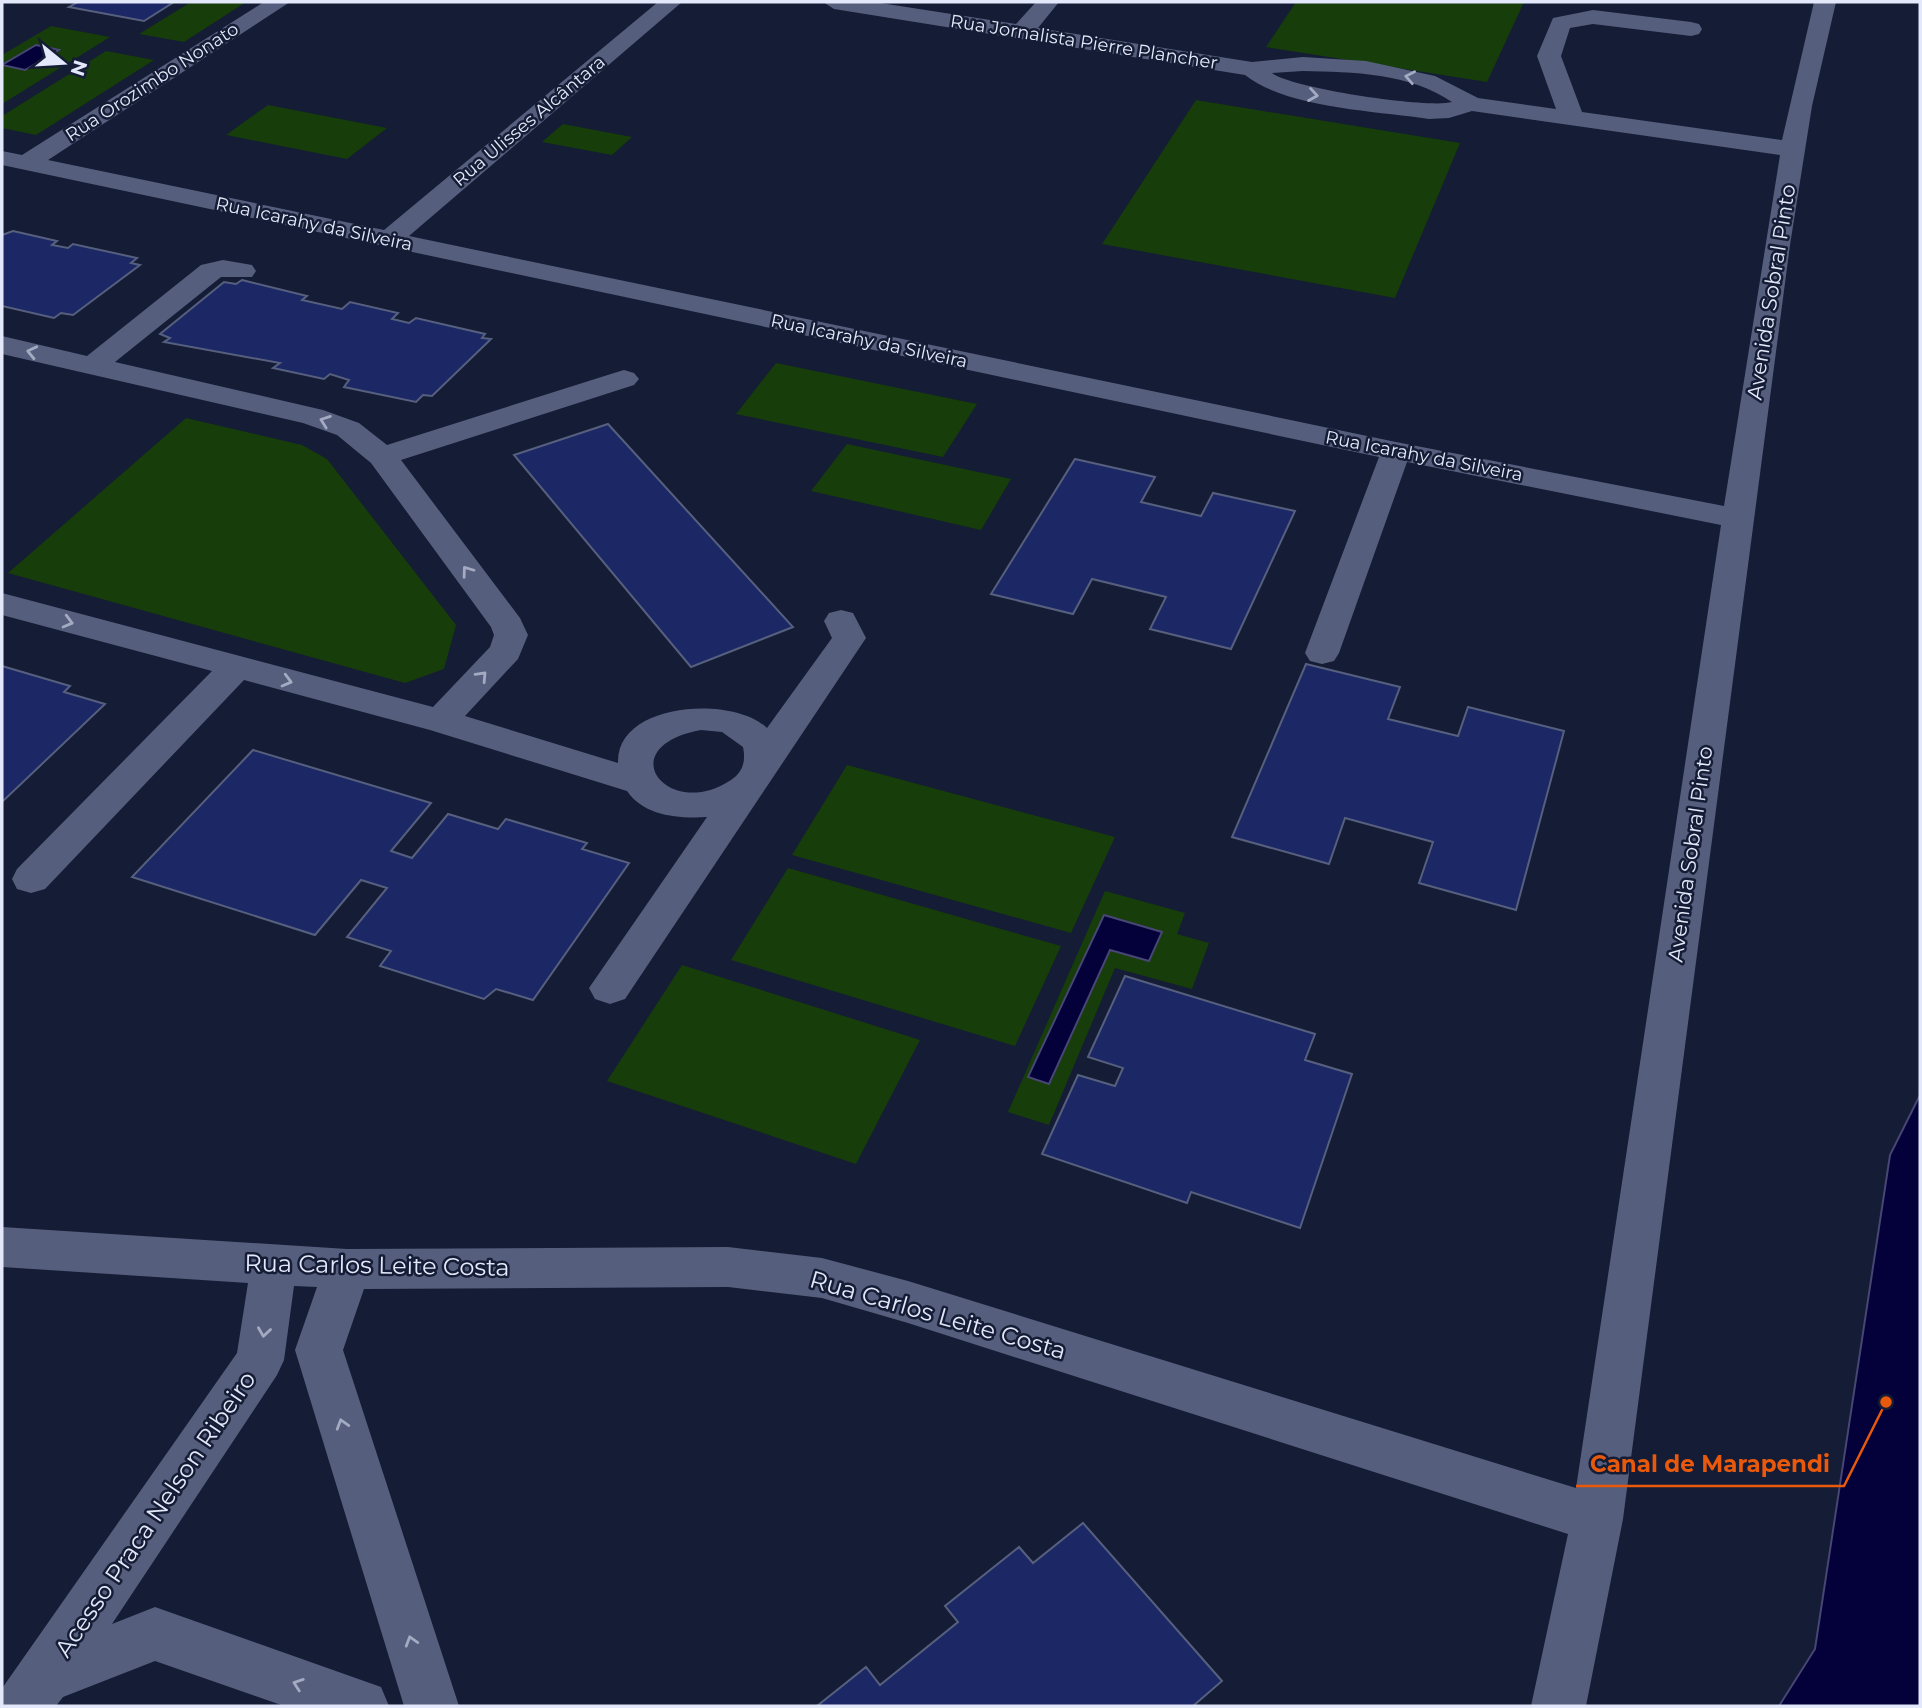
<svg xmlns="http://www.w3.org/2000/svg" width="1922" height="1708" font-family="Montserrat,sans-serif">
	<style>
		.green { fill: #163d0a }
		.water { fill: #04003a; stroke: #474674; stroke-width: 2 }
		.building { fill: #1c2765; stroke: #56607e; stroke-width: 2 }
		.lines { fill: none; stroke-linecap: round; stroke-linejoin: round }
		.minor { fill: #555e7c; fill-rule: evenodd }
		.oneway { stroke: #a3aac1 }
		.labels { text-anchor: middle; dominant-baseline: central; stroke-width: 5; stroke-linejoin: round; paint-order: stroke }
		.far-street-label { font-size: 18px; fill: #e3e9fa; stroke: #151c35 }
		.street-label { font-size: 21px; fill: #e3e9fa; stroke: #151c35 }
		.near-street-label { font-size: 24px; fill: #e3e9fa; stroke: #151c35 }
		.leader { fill: none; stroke: #e8590c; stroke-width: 2.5 }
		.callout-dot { fill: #e8590c; stroke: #151c35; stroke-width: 2.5 }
		.callout-label { font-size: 23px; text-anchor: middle; font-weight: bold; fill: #e8590c; stroke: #151c35; stroke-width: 5; stroke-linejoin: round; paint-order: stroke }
	</style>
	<rect width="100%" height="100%" fill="#151c35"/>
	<path class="green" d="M191,2H246L184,42L139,34Z
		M1296,2H1524L1487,82L1266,47Z
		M51,26L110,37L2,104V55Z
		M106,51L154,60L36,135L2,128V116Z
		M1196,100L1460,143L1395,298L1102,244Z
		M268,105L387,128L347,159L226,135Z
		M563,124L632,137L612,155L542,142Z
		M776,363L977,404L943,457L736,414Z
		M186,418L302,445L327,459L456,625L444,669L405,683L8,573Z
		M847,444L1011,479L981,530L811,491Z
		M847,765L1115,837L1071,933L792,855Z
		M788,868L1061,946L1015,1046L731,960Z
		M1105,891L1185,913L1177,934L1209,943L1192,989L1115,968L1049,1125L1008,1112Z
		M682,965L920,1040L856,1164L607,1081Z"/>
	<path class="water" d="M36,45L59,50L25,70L2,65Z
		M1104,915L1162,932L1149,961L1110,950L1049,1084L1028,1077Z
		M1920,1095V1706H1779L1815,1649L1890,1155Z"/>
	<path class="building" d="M78,2H174L144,21L69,7Z
		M13,231L57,241L52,245L68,248L73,244L137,258L131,263L140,265L73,315L61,313L54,318L2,306V235Z
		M242,280L307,296L302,300L342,309L350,302L398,313L392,319L409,323L416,318L485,334L482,338L491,339L432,396L423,395L416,402L344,387L349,380L330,374L324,379L273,368L280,363L164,342L170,338L160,334L224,282L236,284Z
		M608,424L793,627L691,667L514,455Z
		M1075,459L1155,477L1141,502L1201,516L1213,493L1295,511L1231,649L1150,629L1166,597L1092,579L1073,614L991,594Z
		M1306,664L1400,687L1388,719L1458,736L1468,707L1564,731L1516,910L1419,883L1433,842L1345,818L1329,864L1232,837Z
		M2,666L70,686L64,692L105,704L2,802Z
		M253,750L431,803L391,851L412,858L448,814L498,829L506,819L587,843L582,849L629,863L533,1000L496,989L484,999L380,966L391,951L347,937L387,888L361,880L315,935L132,877Z
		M1125,976L1315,1034L1305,1060L1352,1074L1300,1228L1191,1192L1187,1203L1042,1154L1078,1075L1115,1086L1123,1068L1088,1057Z
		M1083,1523L1222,1681L1193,1706H817L866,1667L880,1685L958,1622L945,1606L1019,1547L1033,1563Z"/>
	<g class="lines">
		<path class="minor" d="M264,2H290L48,160L384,230L658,2H682L409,236L1396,442L1724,506L1780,155L1472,111L1449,118L1429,119C1376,111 1286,108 1245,75L834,9L823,2H874L1016,24L1036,2H1059L1038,28L1252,62L1303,57L1366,61L1435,76L1478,98L1556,109L1537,56L1553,18L1593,10L1691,22L1699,24L1702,29L1699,34L1691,36L1593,24L1570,28L1561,56L1582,112L1782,140L1814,2H1836L1812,106L1790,245L1623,1519L1586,1706H1531L1568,1534L908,1323L822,1298L728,1287L364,1289L343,1350L459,1706H404L295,1350L317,1287L294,1286L284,1360L277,1375L112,1624L155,1607L381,1687L389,1706H284L155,1661L63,1697L56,1706H2L3,1687L237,1353L248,1283L2,1267V1227L347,1249L728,1247L822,1258L908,1281L1576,1488L1721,525L1407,462L1339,653L1334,661L1322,664L1310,661L1305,653L1379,457L2,165V151L22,155ZM1303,71C1353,72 1410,73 1452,102C1429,109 1290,88 1272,73Z
			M223,260L252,265L256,271L252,277H221L115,362L323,410L359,423L387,445L614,373L624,370L634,373L639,379L634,385L401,460L520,618L528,635L518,659L465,716L618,763C616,702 733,695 767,728L832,638L824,621L829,613L841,610L853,613L866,638L625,999L610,1004L595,999L589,988L707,817C679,819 644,816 627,791L430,730L244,680L45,889L31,893L17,889L12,879L17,869L212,671L2,615V593L433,707L490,647L494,635L491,627L371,463L337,435L303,423L2,354V336L87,356L201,265ZM701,730L722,732L743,747C746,761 743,772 731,780C668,822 609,747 701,730Z"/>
	</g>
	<defs><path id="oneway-chevron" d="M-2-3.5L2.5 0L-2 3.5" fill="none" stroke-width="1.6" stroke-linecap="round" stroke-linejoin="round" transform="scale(1.75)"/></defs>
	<g class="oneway">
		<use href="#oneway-chevron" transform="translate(1410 77) rotate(-169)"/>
		<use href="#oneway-chevron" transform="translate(1313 95) rotate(9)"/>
		<use href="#oneway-chevron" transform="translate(32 352) rotate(-167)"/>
		<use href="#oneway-chevron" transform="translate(325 421) rotate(-160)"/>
		<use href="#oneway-chevron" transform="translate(467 571) rotate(-126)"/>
		<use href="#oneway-chevron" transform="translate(68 622) rotate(15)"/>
		<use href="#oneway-chevron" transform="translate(482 676) rotate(-47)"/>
		<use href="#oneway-chevron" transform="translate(287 681) rotate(15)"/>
		<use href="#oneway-chevron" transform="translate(264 1332) rotate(98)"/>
		<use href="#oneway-chevron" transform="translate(342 1424) rotate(-107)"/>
		<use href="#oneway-chevron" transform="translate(411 1641) rotate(-107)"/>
		<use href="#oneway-chevron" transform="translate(298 1684) rotate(-161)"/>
	</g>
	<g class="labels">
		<g class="far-street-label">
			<text transform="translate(1084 42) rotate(9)">Rua Jornalista Pierre Plancher</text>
			<text transform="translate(152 82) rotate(-33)">Rua Orozimbo Nonato</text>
			<text transform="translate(529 121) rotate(-40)">Rua Ulisses Alcântara</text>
			<text transform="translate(314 224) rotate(12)">Rua Icarahy da Silveira</text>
			<text transform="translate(869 341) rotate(12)">Rua Icarahy da Silveira</text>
			<text transform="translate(1424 456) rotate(11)">Rua Icarahy da Silveira</text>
		</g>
		<g class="street-label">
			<text transform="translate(1771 292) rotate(-81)">Avenida Sobral Pinto</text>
			<text transform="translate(1690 854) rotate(-82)">Avenida Sobral Pinto</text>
		</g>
		<g class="near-street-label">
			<text transform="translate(377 1265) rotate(1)">Rua Carlos Leite Costa</text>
			<text transform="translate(938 1315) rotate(16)">Rua Carlos Leite Costa</text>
			<text transform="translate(155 1514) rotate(-56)">Acesso Praca Nelson Ribeiro</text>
		</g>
	</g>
	<path class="leader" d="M1886 1402L1844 1486H1576"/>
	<circle class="callout-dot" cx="1886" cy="1402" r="7"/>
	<g class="callout-label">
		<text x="1710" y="1472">Canal de Marapendi</text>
	</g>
	<rect width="1922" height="1708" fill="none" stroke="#e3e9fa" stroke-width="7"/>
	<g transform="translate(63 63) rotate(108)" stroke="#151c35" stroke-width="5" paint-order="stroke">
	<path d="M0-5L12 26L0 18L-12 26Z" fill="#e3e9fa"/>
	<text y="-10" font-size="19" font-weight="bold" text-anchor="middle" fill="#e3e9fa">N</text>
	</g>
</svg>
